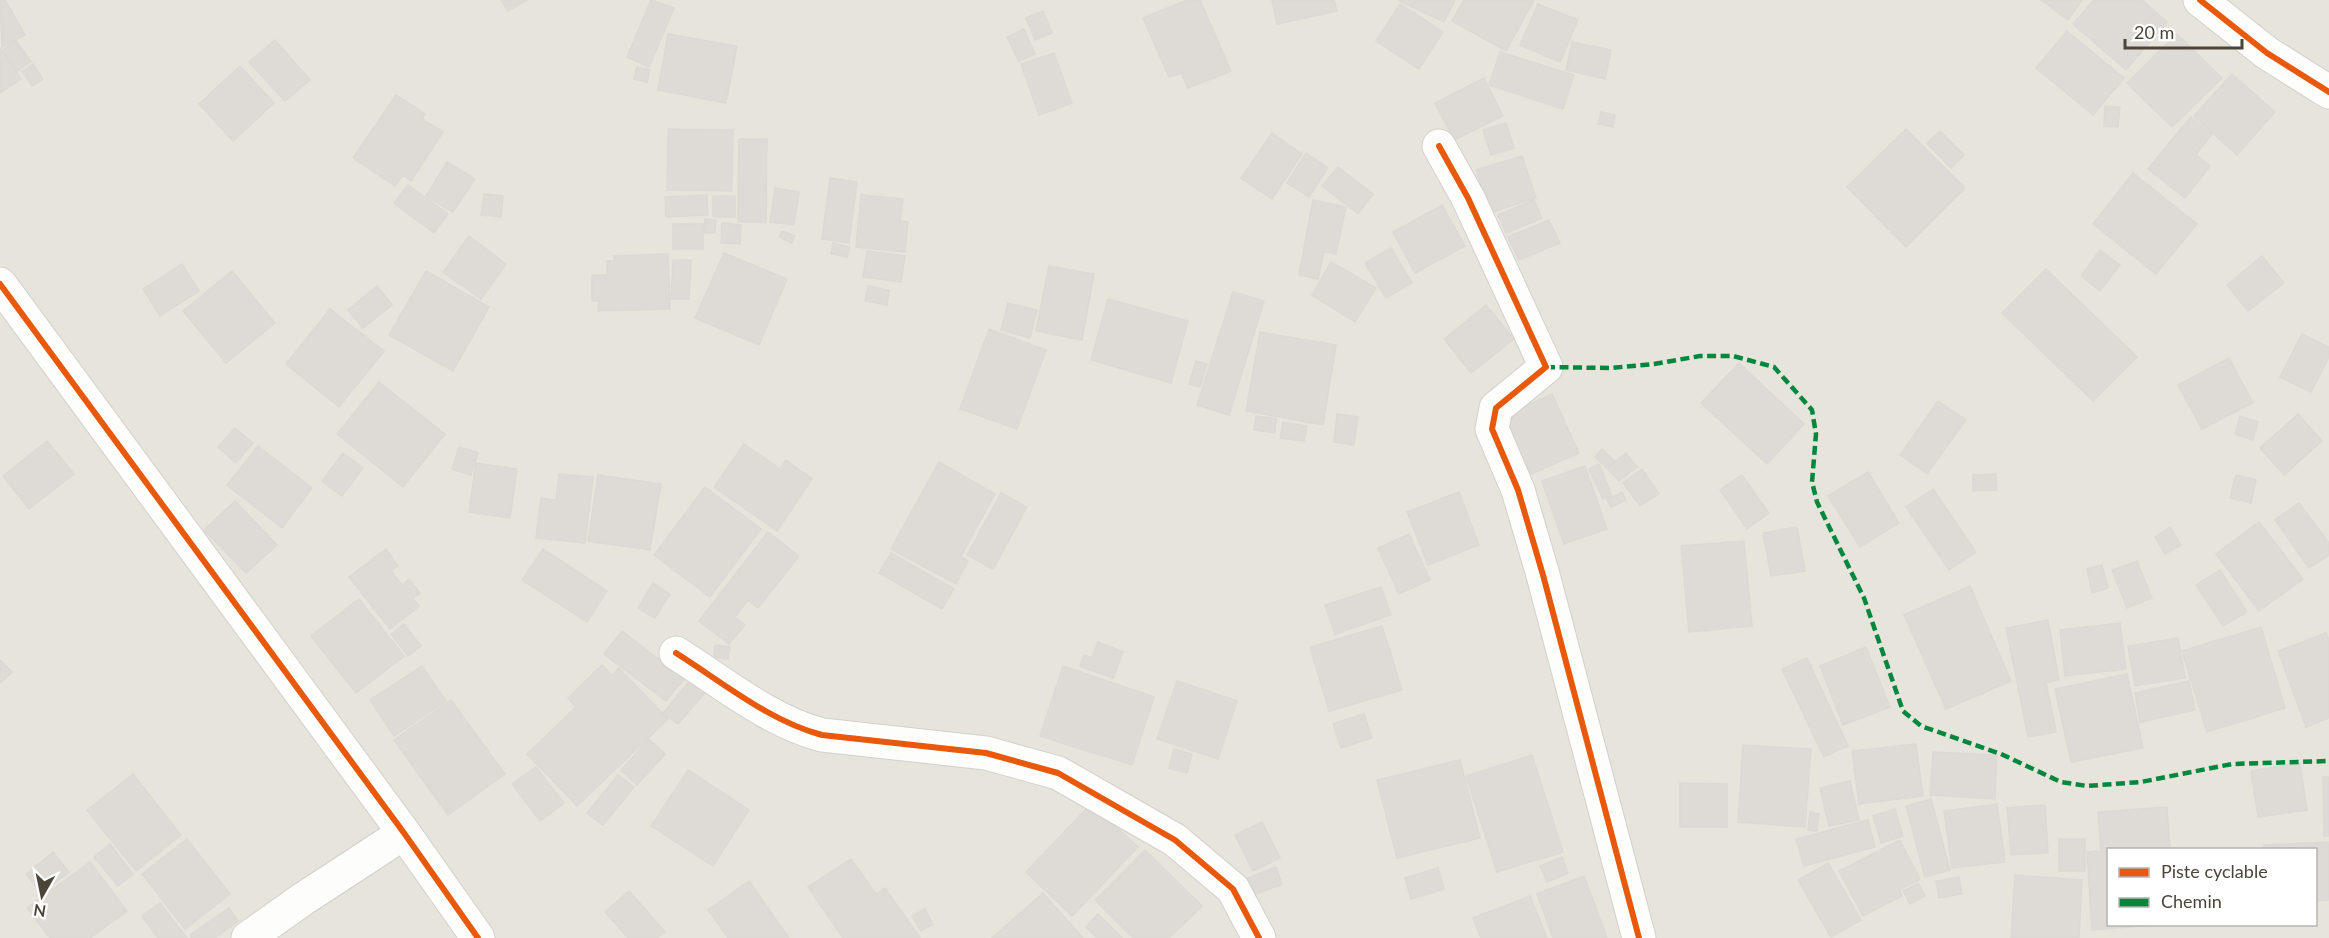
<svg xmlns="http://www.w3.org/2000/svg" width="2329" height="938" font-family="Lato,sans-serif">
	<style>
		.residential { fill: #e7e4dc; fill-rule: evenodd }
		.building { fill: #dedbd6; stroke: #dcd9d4; stroke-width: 1.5 }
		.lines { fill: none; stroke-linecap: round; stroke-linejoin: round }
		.minor-casing { stroke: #d2d0cb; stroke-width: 35 }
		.minor { stroke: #fdfdfc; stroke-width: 33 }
		.quiet { stroke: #00873e; stroke-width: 4.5; stroke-dasharray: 9 4.5; stroke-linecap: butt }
		.cycleway-casing { stroke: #fff; stroke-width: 10 }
		.cycleway { stroke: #e8590c; stroke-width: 6 }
	</style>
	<rect width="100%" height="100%" fill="#f4f2ee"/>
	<path class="residential" d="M0,0H2329V938H0ZM2108,850H2316V924H2108Z"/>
	<path class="building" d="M0,0H5L25,35L2,47Z
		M501,0H527L508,11Z
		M651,0L674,8L649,67L627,57Z
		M1187,0H1200L1231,71L1188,88L1181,73L1169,77L1143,18Z
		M1272,0H1334L1337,11L1277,24Z
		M1398,0H1455L1444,22Z
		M1464,0H1534L1506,51L1452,21Z
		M2041,0H2082L2068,20Z
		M2094,0H2142L2167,22L2126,70L2073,24Z
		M1400,4L1443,32L1419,69L1376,41Z
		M1538,4L1578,20L1560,62L1520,45Z
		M1043,11L1052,33L1035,40L1026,18Z
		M1024,29L1035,54L1019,61L1007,37Z
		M2067,31L2124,78L2093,115L2036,68Z
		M668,34L737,46L726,103L658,90Z
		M2177,34L2222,78L2172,127L2127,83Z
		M275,40L310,80L285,101L249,62Z
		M16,41L31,61L17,71L2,50Z
		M1572,42L1611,50L1605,79L1566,70Z
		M0,48L21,79L0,93Z
		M1500,52L1574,75L1563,109L1489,85Z
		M1054,53L1072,103L1039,115L1021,64Z
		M33,64L43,79L32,86L22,71Z
		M240,66L274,103L233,141L199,104Z
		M637,67L650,70L647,82L634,79Z
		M2232,74L2275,112L2237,155L2194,116Z
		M1484,78L1503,116L1454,140L1435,103Z
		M396,95L425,114L422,119L443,132L411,181L403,175L395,186L353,158Z
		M2105,106L2120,107L2118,127L2104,126Z
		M1601,112L1615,115L1613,127L1598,124Z
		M2191,117L2212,134L2197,153L2175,136Z
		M1506,123L1514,148L1491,155L1483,130Z
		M668,129L733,130L732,191L667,190Z
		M1906,129L1965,188L1906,247L1847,187Z
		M1940,131L1964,155L1951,168L1927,143Z
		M1272,133L1302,154L1272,199L1241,178Z
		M2174,137L2210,166L2185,198L2148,169Z
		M739,139H767L766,222H738Z
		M1306,153L1328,168L1309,197L1287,183Z
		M1522,156L1536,198L1489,213L1476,170Z
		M447,162L475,179L453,212L426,196Z
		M1338,167L1373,194L1358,214L1322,186Z
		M2133,173L2197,224L2156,274L2093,224Z
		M830,178L857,182L849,243L822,239Z
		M408,185L448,214L434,233L394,203Z
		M775,188L799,192L794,225L770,222Z
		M484,194L503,196L501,217L481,215Z
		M707,195L708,215L666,217L665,197Z
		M861,195L903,199L900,221L908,222L905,252L856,247Z
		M713,196H735V217H713Z
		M1313,200L1346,207L1336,254L1324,252L1318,279L1299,275Z
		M1534,200L1542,218L1506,233L1498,215Z
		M1442,205L1465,246L1415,273L1393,232Z
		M705,219L716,220L715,233H704Z
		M1549,220L1560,243L1519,260L1508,237Z
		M722,223L741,225L740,244L721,243Z
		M673,224H703V249H673Z
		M782,231L795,236L792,243L779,237Z
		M469,236L506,264L481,299L443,272Z
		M833,243L850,247L847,257L831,254Z
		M1391,248L1412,283L1386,298L1365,263Z
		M2100,250L2120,265L2100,291L2081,276Z
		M867,251L905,256L901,282L863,277Z
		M724,253L787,279L759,345L695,318Z
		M668,254L670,309L598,311L599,301H592V275H607V261H614V256Z
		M2262,256L2284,283L2248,311L2227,285Z
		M673,260H691L689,299H671Z
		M1331,262L1376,288L1355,322L1312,295Z
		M182,264L199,291L160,316L143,289Z
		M1049,266L1094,274L1082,340L1036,331Z
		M2046,269L2137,357L2093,401L2002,313Z
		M232,271L275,323L226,363L183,311Z
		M426,271L489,307L453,371L389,335Z
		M377,286L392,305L363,328L348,310Z
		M868,286L889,290L887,305L865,301Z
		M1233,292L1264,301L1229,415L1197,405Z
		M1108,299L1188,321L1171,383L1091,360Z
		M1008,303L1037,310L1030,338L1001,330Z
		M1486,305L1514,339L1471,373L1444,339Z
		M330,309L384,351L339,407L286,364Z
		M989,329L1046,350L1017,429L960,409Z
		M1260,332L1336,345L1323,425L1246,411Z
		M2302,334L2329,347V357L2311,392L2280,377Z
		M2229,358L2253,403L2202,429L2178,385Z
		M1196,361L1207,364L1200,387L1189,384Z
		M1739,363L1804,424L1767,464L1701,403Z
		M379,382L445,434L403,487L337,434Z
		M1552,394L1579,453L1531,474L1504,416Z
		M1938,401L1966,420L1927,474L1900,455Z
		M1337,414L1358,417L1354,445L1334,442Z
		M2298,414L2322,441L2284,475L2260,448Z
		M1256,416L1276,419L1275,433L1254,430Z
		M2240,416L2258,422L2253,440L2235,434Z
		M1283,422L1307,426L1304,441L1280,438Z
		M235,428L253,443L236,463L218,447Z
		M47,441L74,474L29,509L3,476Z
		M744,444L780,469L786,460L812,479L777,531L714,487Z
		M258,446L312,488L282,528L227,485Z
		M459,447L478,453L471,475L452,469Z
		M1602,449L1615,461L1607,468L1595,457Z
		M343,453L363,468L342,496L322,481Z
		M1626,453L1637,467L1619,481L1607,468Z
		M939,462L995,494L961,556L968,561L956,584L891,549Z
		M476,463L517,469L510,518L469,512Z
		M1599,464L1612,496L1603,499L1589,469Z
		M1585,466L1607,529L1564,544L1542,481Z
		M1642,469L1659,494L1640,506L1623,483Z
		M1868,472L1899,523L1860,547L1828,496Z
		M559,474L593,477L585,543L536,538L541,498L556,500Z
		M1996,474L1997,490L1973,491V475Z
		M598,475L661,484L650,550L588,541Z
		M1742,475L1769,513L1747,529L1720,490Z
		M2236,475L2256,480L2251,503L2230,498Z
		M705,487L761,529L710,597L654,555Z
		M1933,489L1976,552L1949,570L1906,507Z
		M1459,492L1479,545L1428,565L1407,512Z
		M1622,492L1626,500L1611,507L1607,500Z
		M1001,493L1027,507L993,569L967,555Z
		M235,501L277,545L246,573L204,530Z
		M2299,503L2329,543V555L2309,568L2275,520Z
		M2259,522L2303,579L2259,611L2216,554Z
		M1797,527L1805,571L1771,576L1763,533Z
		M2170,527L2181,545L2165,554L2155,537Z
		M768,532L799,556L758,608L748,600L735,617L745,625L729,644L699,621Z
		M1409,534L1430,580L1399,594L1378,548Z
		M1744,541L1752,626L1689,632L1681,546Z
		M386,549L398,566L391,571L402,585L409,579L420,593L413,598L419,606L390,629L349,577Z
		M543,549L607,591L587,622L522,580Z
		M891,553L954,589L942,609L879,573Z
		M2137,561L2152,598L2127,608L2112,570Z
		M2102,565L2108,588L2092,593L2087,569Z
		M2220,570L2247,612L2223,626L2196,585Z
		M653,583L670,594L655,618L638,608Z
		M1970,586L2011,681L1946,709L1904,615Z
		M1381,587L1391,615L1335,634L1325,605Z
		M359,599L404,656L356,693L311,636Z
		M2048,620L2059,680L2046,682L2056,732L2028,737L2006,628Z
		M2120,623L2126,669L2065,676L2060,630Z
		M404,624L421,646L408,656L391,634Z
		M1382,626L1402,690L1329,711L1310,647Z
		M2261,627L2285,708L2207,732L2182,651Z
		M622,631L684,679L666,701L604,654Z
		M2326,633L2329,640V718L2306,727L2278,651Z
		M2178,638L2185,678L2135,686L2128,646Z
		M1098,642L1123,652L1113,678L1080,666L1084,655L1092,658Z
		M715,645L730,647L728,659L714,657Z
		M1866,647L1890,707L1843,725L1820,666Z
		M1807,658L1848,746L1824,757L1782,669Z
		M0,660L12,672L0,683Z
		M602,665L612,676L619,668L668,719L577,806L527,754L576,707L568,698Z
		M422,666L446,701L394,736L370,700Z
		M1063,666L1154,697L1132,765L1040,736Z
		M2127,674L2143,748L2071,762L2055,689Z
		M694,676L709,688L678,724L663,713Z
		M1177,681L1237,701L1218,759L1157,739Z
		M2189,681L2195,710L2140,722L2135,693Z
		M451,700L505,774L448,815L394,740Z
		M1364,714L1372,738L1341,748L1333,724Z
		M649,739L665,754L637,785L621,770Z
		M1916,744L1923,796L1859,804L1852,751Z
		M1743,745L1811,749L1805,827L1738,822Z
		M1174,749L1192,754L1187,773L1169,768Z
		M1933,752L1997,755L1995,799L1930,795Z
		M1532,755L1563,852L1497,872L1466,776Z
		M1460,760L1480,838L1397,858L1377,780Z
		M2300,763L2307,810L2258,817L2251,771Z
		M536,767L564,803L540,821L512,784Z
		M688,770L749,810L713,866L651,826Z
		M133,774L181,835L136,871L87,810Z
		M618,775L634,787L603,825L587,813Z
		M2323,777H2329V836H2324Z
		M1850,781L1859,820L1829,826L1820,788Z
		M1680,783L1727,784V827H1680Z
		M1931,799L1950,870L1925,877L1906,806Z
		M1091,804L1138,847L1072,916L1026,872Z
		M1997,804L2005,862L1952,868L1944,811Z
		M2045,805L2048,853L2011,855L2007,808Z
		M2167,807L2170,850H2108V924H2169L2092,930L2087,852L2101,851L2098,812Z
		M1895,809L1903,836L1881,843L1873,816Z
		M1810,812L1819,814L1817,831L1808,830Z
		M1868,820L1875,847L1804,866L1796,839Z
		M1262,822L1280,858L1253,871L1235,835Z
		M187,839L230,894L185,929L142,874Z
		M2059,839H2085V871H2059Z
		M1900,840L1920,879L1899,890L1902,896L1863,916L1839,871Z
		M2329,842V900L2316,901V850H2264V845Z
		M110,844L133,874L118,886L94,857Z
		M1145,850L1202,906L1169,938H1133L1095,900Z
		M53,852L69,872L41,893L26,874Z
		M1562,857L1568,873L1547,882L1540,866Z
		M851,859L876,894L885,888L920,938H843L808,887Z
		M90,862L127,911L90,938H50L27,908Z
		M1828,863L1861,920L1831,937L1798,880Z
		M1276,867L1282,884L1251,896L1245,879Z
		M1438,868L1444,889L1411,899L1405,878Z
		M2015,875L2082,880L2079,938H2011Z
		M1584,876L1607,938H1553L1537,894Z
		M1959,877L1962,894L1939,898L1936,881Z
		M749,881L789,938H728L708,910Z
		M1918,883L1925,896L1910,904L1903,891Z
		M629,891L665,932L657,938H628L605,912Z
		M1043,893L1083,938H992Z
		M1530,896L1547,938H1481L1473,918Z
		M160,903L187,938H158L142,916Z
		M229,908L238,921L215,938H192L190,935Z
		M925,909L933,924L921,931L912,916Z
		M1098,914L1122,938H1097L1086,927Z"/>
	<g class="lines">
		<g class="minor-casing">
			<path id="minor" d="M2200,0L2267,53L2329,92
				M1439,146L1468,198L1546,367L1496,408L1492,429L1518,490L1543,575L1639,938
				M0,284L404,833L478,938
				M676,653C722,682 769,721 822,735L986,753L1058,773L1175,840L1233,889L1259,938
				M248,938L303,899L404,833"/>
		</g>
		<use href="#minor" class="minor"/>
		<path class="quiet" d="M1546,367L1610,368L1654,364L1700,356H1733L1774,367L1812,410L1816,434L1812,482L1817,502L1864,598L1903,711L1921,726L2001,754L2061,782L2087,786L2141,782L2232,764L2329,761"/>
		<g class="cycleway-casing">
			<path id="cycleway" d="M2200,0L2267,53L2329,92
				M1439,146L1468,198L1546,367L1496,408L1492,429L1518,490L1543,575L1639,938
				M0,284L404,833L478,938
				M676,653C722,682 769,721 822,735L986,753L1058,773L1175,840L1233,889L1259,938"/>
		</g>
		<use href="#cycleway" class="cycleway"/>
	</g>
	<rect x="2107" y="848" width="210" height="78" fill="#ffffff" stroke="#b7b4b0" stroke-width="1.5"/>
	<rect x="2119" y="868" width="30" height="9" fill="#e8590c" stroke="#b7b4b0" stroke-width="1.5"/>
	<text x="2161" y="878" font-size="18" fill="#4b4439">Piste cyclable</text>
	<rect x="2119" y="898" width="30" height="9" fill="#00873e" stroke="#b7b4b0" stroke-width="1.5"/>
	<text x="2161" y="908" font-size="18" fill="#4b4439">Chemin</text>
	<g transform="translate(42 896) rotate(189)" stroke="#ffffff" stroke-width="4.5" paint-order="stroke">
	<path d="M0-4.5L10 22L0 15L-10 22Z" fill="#4b4439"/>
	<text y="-9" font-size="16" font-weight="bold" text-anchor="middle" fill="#4b4439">N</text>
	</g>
	<path d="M2125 39v9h117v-9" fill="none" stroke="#4b4439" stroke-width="3"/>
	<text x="2134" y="39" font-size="18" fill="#4b4439" stroke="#ffffff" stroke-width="4.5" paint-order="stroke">20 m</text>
</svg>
